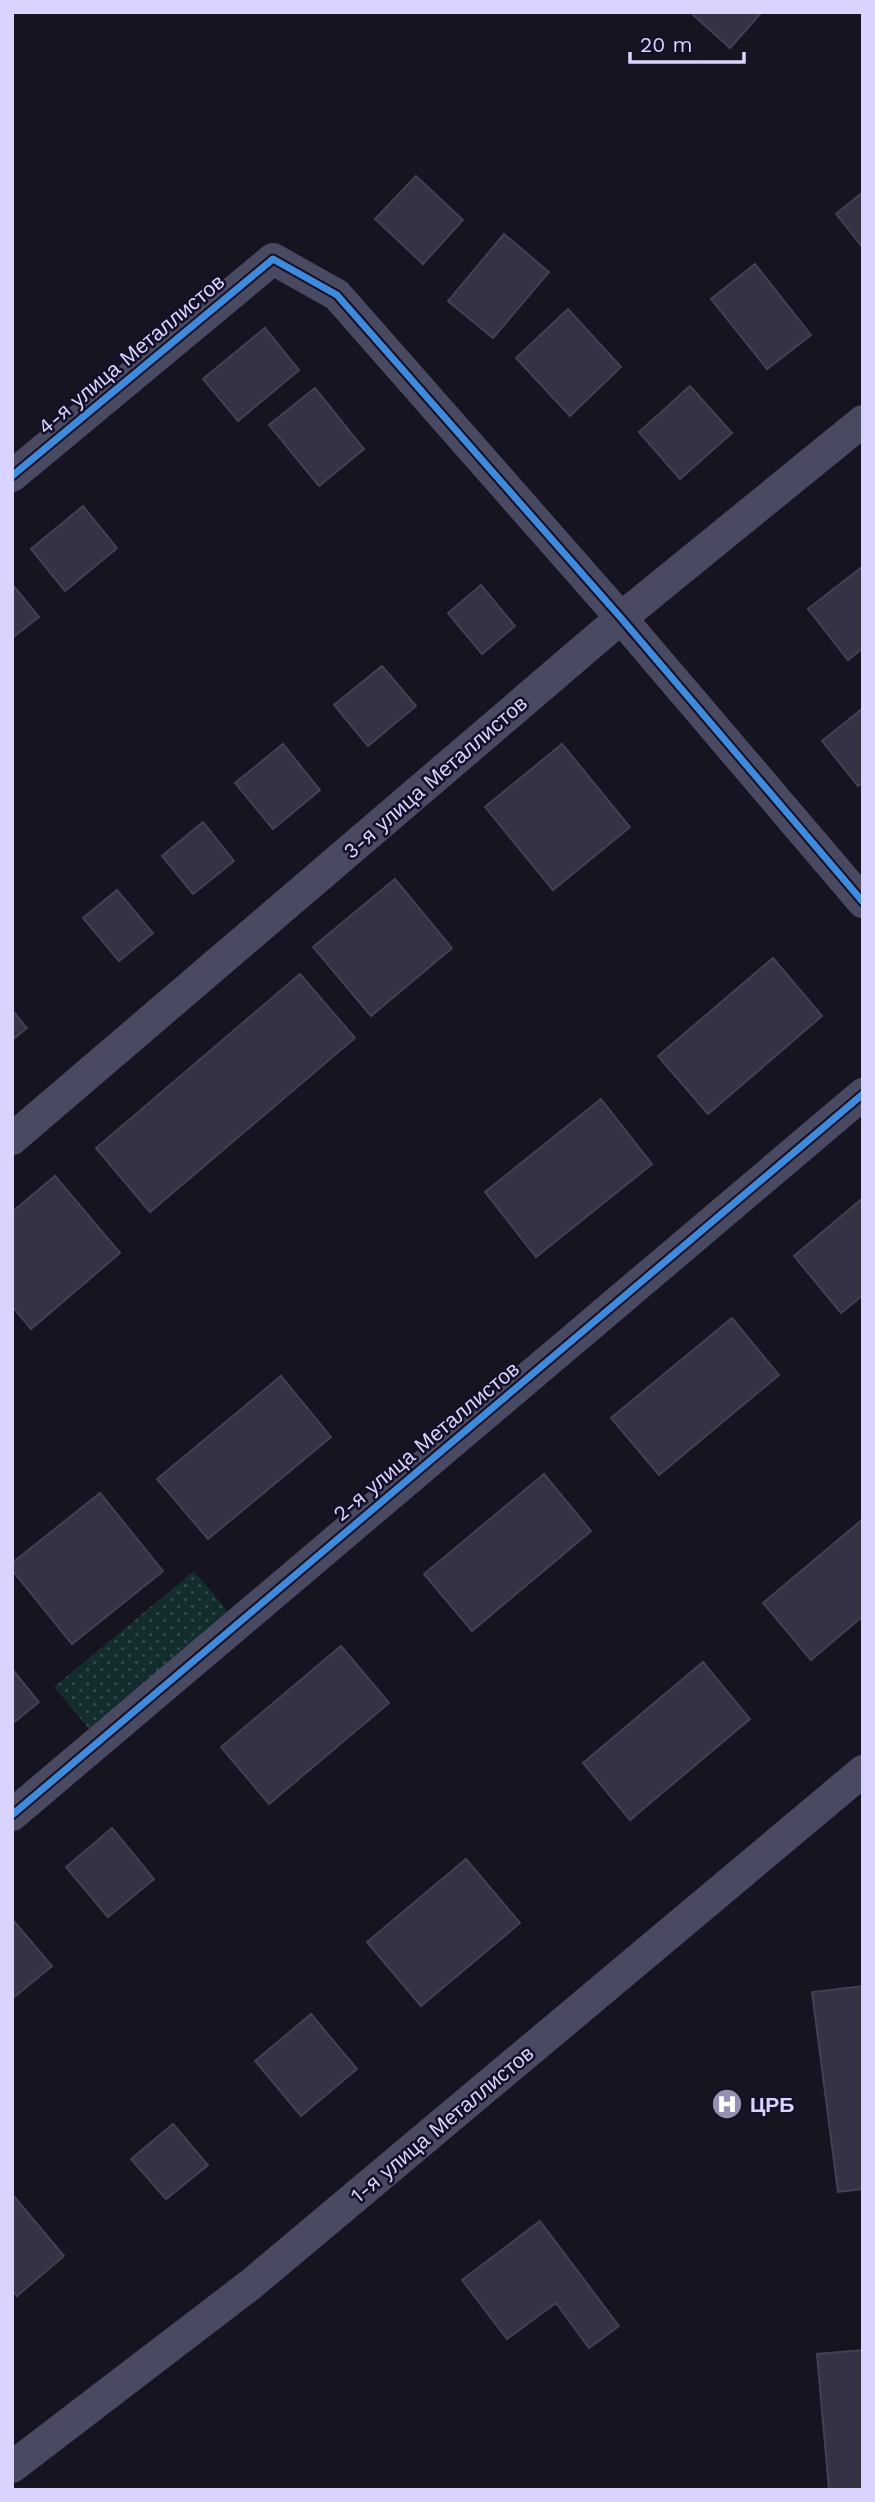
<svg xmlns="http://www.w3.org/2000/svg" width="875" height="2502" font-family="'Work Sans',sans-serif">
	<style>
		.garden { fill: url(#garden-dots) }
		.building { fill: #343243; stroke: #433f54; stroke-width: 2 }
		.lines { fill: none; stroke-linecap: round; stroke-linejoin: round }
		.street { stroke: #4a4962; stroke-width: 32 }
		.cycleway-casing { stroke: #130f26; stroke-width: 11 }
		.cycleway { stroke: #408adc; stroke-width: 7 }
		.labels { text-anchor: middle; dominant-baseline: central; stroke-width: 5; stroke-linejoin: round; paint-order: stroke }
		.street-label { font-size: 21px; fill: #d9d4ff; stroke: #130f26 }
		.poi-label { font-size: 21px; font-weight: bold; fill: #d9d4ff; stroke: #130f26; text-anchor: start }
	</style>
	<defs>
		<pattern id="garden-dots" width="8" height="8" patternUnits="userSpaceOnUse" patternTransform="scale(1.75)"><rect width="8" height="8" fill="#132c2d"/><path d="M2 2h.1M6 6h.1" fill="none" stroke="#354a4c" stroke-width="1.8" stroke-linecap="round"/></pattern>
	</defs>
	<rect width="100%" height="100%" fill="#161421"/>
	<path class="garden" d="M194,1571L230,1614L90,1730L54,1687Z"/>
	<path class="building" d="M690,12H762L730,48Z
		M416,176L463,220L423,264L375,219Z
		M863,192V248L836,214Z
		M504,234L549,272L493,338L448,301Z
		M755,264L811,335L767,369L711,299Z
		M568,309L621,367L570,416L516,358Z
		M265,328L299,370L238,421L203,379Z
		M690,386L732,433L680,479L639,432Z
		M315,388L364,449L319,486L269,425Z
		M83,506L117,548L65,591L31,549Z
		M863,566V648L848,660L808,609Z
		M12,584L39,617L12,638Z
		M481,585L515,626L482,654L448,613Z
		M382,666L416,706L368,746L334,705Z
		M863,708V782L858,786L822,741Z
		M283,744L320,790L273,829L235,783Z
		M562,744L630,827L553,890L485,807Z
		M203,822L234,861L193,894L162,856Z
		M395,879L452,948L371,1016L313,947Z
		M117,890L153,933L119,961L83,918Z
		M773,958L822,1016L708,1114L658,1056Z
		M300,974L355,1038L150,1212L96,1148Z
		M12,1010L27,1028L12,1040Z
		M601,1099L652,1164L536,1257L485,1192Z
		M55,1176L120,1253L31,1329L12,1306V1212Z
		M863,1198V1295L841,1313L794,1256Z
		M732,1318L779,1375L659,1475L611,1418Z
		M281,1376L331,1437L208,1539L157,1479Z
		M544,1474L591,1531L472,1631L424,1574Z
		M100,1493L163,1571L72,1644L12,1570V1563Z
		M863,1519V1616L811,1660L763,1603Z
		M341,1646L389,1703L269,1804L221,1747Z
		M703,1662L750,1719L630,1820L583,1763Z
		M12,1669L39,1702L12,1724Z
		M112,1828L154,1879L108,1917L66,1867Z
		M466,1859L520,1923L421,2006L367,1942Z
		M12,1919L52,1966L12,1999Z
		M863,1986V2189L838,2192L812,1992Z
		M311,2014L357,2069L301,2116L255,2061Z
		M173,2124L208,2165L166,2199L131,2159Z
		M12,2194L64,2256L17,2296L12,2290Z
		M540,2221L619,2326L589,2348L556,2303L507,2339L462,2280Z
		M863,2350V2490H829L817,2354Z"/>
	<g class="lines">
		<path class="street" d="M12,476L273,259L337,295L621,618L863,902
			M12,1139L621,618L863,421
			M12,1815L863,1094
			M12,2467L250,2285L863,1771"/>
		<g class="cycleway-casing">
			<path id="cycleway" d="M12,476L273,259L337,295L621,618L863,902
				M12,1815L863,1094"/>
		</g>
		<use href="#cycleway" class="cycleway"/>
	</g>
	<defs>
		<g id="hospital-disc" transform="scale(1.575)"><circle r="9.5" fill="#9591b1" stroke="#130f26"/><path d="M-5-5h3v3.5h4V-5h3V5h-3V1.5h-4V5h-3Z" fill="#fff"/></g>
	</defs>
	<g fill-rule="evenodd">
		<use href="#hospital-disc" x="727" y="2104"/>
	</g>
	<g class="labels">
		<g class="street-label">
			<text transform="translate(131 354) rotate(-40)">4-я улица Металлистов</text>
			<text transform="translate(435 777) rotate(-41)">3-я улица Металлистов</text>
			<text transform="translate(426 1441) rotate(-40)">2-я улица Металлистов</text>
			<text transform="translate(442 2124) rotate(-40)">1-я улица Металлистов</text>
		</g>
		<g class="poi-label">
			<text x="750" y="2104">ЦРБ</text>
		</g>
	</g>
	<rect width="875" height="2502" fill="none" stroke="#d9d4ff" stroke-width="28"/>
	<path d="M630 52v10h114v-10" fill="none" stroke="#d9d4ff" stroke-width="3.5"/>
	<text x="640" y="52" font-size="21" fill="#d9d4ff" stroke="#130f26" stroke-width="5" paint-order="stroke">20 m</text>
</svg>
